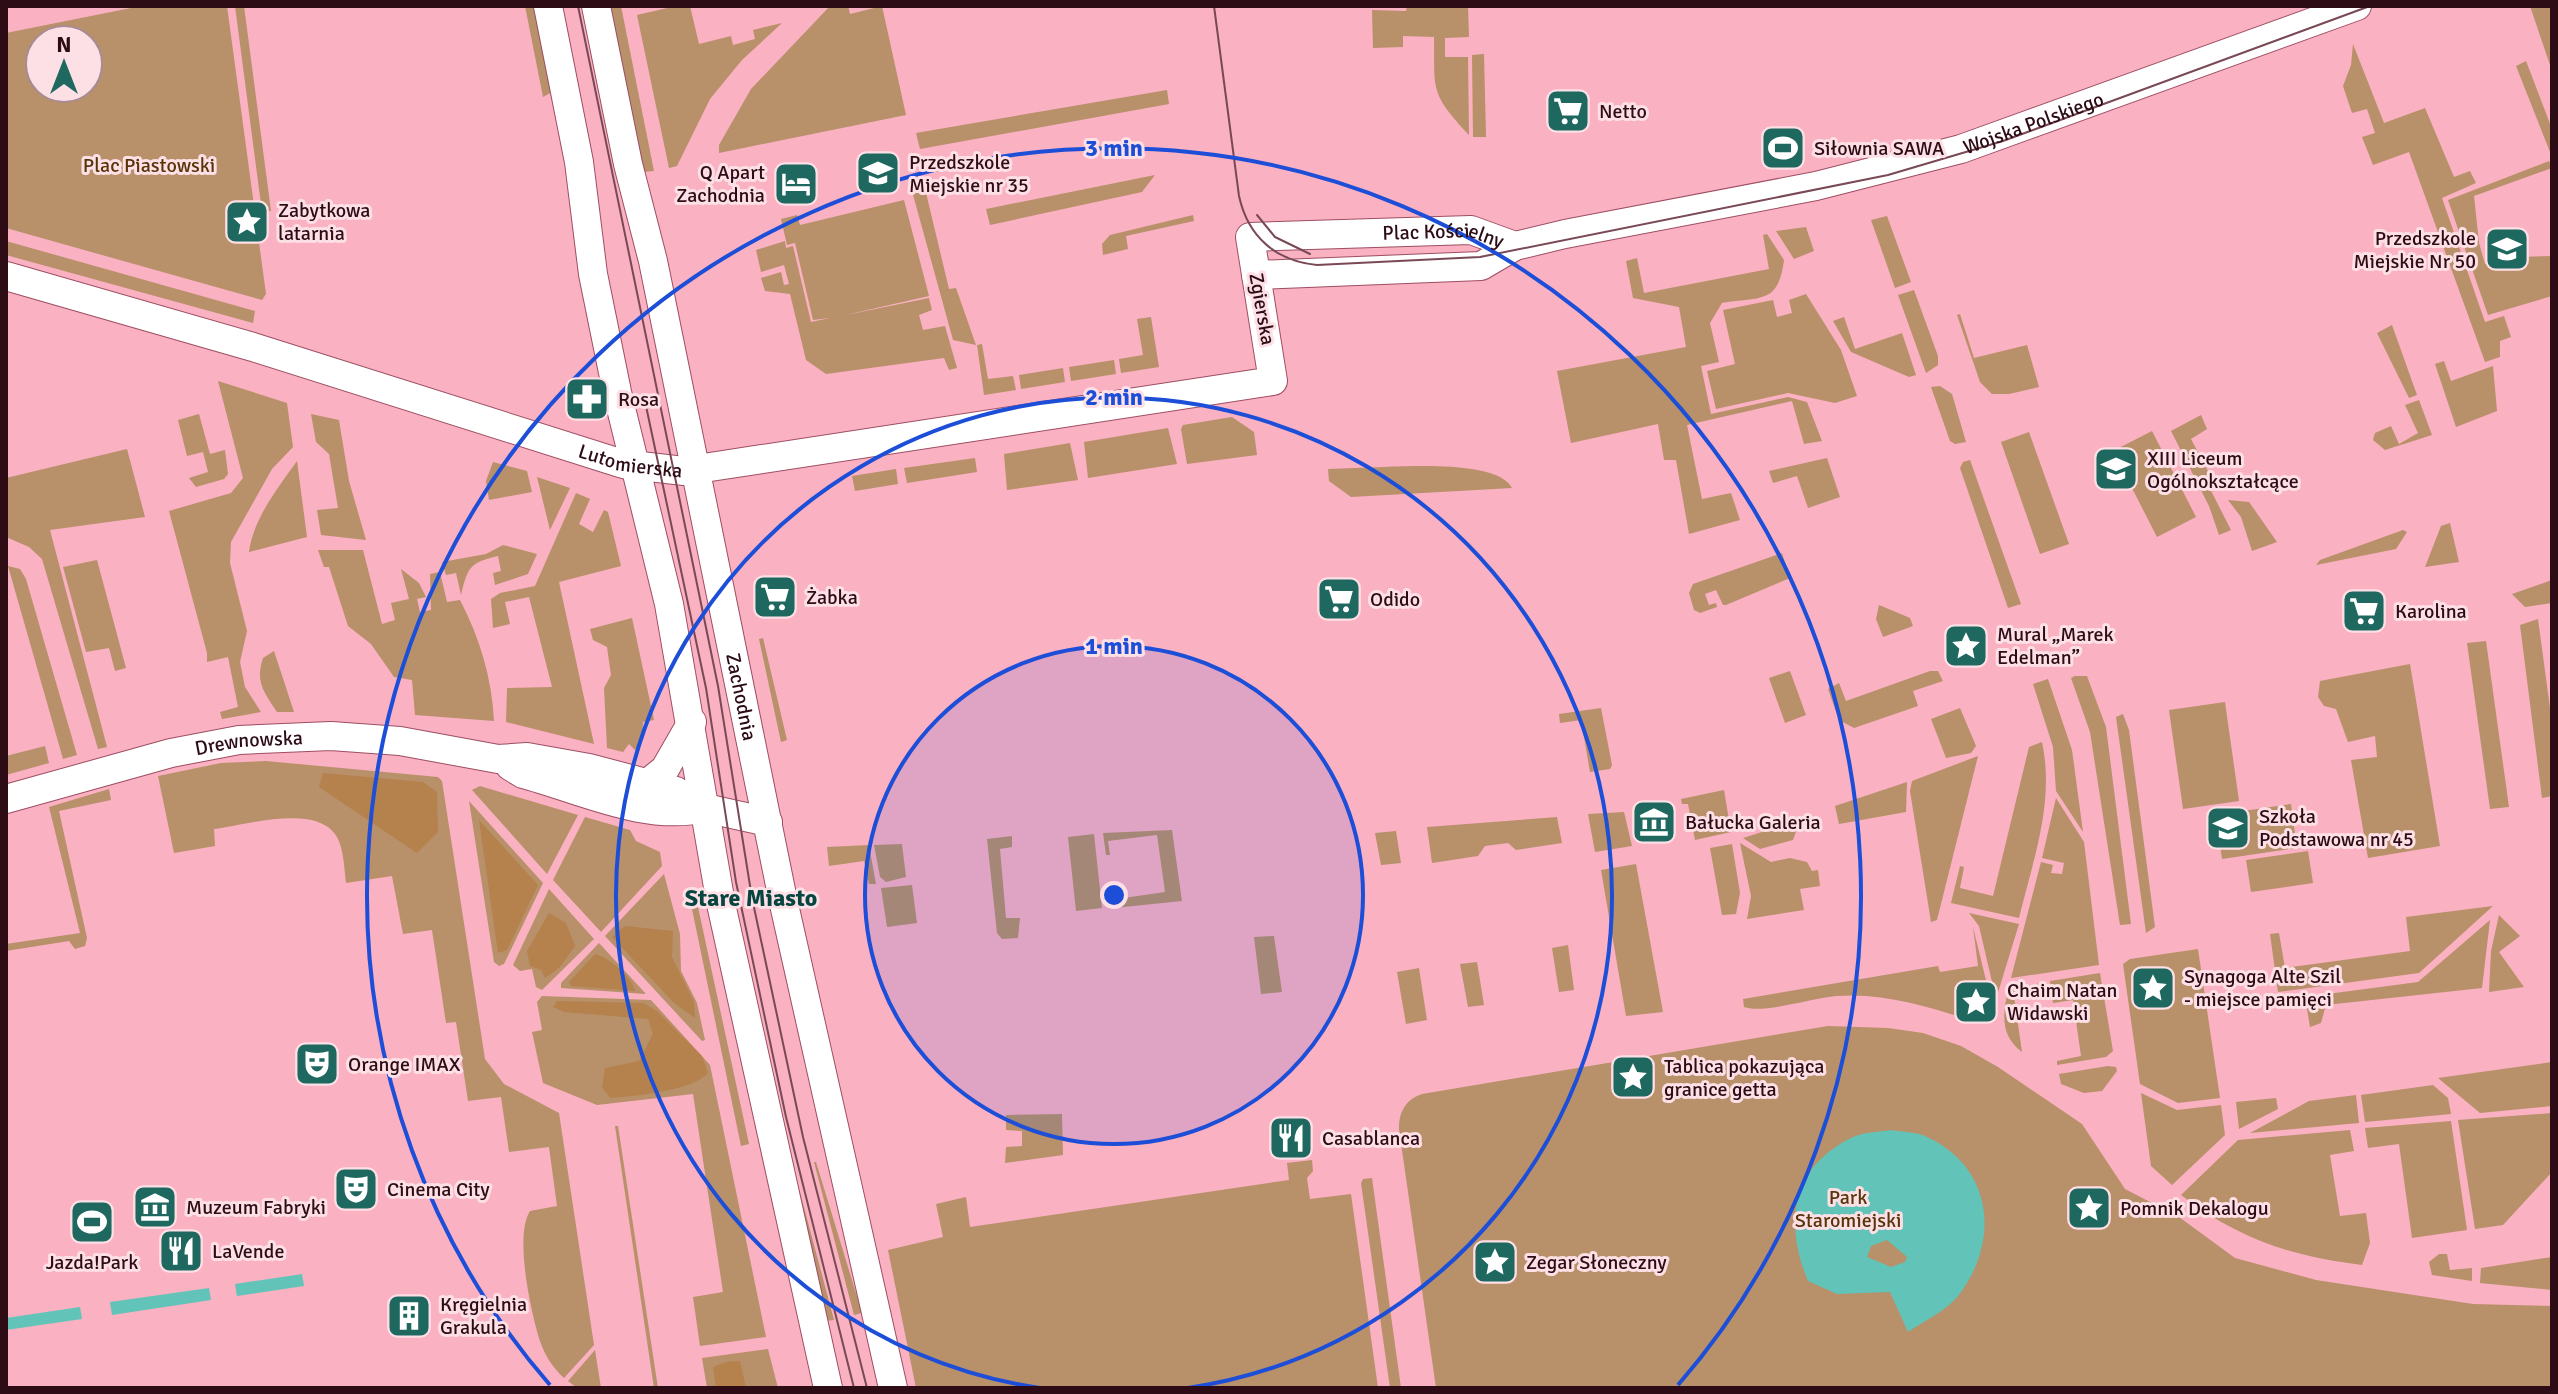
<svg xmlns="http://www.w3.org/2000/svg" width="2558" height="1394" font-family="Signika,sans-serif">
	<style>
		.green { fill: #b8906a; fill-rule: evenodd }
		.forest { fill: #b5814d }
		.water { fill: #62c4b8; fill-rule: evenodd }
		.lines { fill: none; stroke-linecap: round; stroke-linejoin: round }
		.secondary-casing { stroke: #9e4e63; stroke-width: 30 }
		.secondary { stroke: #fff; stroke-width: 28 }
		.tram { stroke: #794955; stroke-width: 2 }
		.ring { fill: none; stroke: #1d4ed8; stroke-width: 4 }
		.labels { text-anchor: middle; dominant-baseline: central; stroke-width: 6; stroke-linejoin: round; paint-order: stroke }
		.poi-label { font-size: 20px; fill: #2d0c16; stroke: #fde0e6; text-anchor: start }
		.street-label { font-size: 20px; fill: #2d0c16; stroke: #fde0e6 }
		.park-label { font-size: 20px; fill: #583409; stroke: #fde0e6 }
		.quarter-label { font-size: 24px; font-weight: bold; fill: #074640; stroke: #fde0e6 }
		.centre { fill: #1d4ed8; stroke: #fde0e6; stroke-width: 4 }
		.ring-label { font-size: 24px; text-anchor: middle; font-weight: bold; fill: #1d4ed8; stroke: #fde0e6; stroke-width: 6; stroke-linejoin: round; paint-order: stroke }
	</style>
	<rect width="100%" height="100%" fill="#fab1c1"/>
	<path class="green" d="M141,6H227L266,294L262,300L6,228V33ZM40,40H88V88H40Z
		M235,6H244L271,211L262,212Z
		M525,6H535L552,92L543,97Z
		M609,6H621L654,171L643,172Z
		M676,6H690L699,44L731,36L733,45L755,39L753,30L782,23L742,60L710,99L677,166L669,168L637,15Z
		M830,6H848L850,14L882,6L906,115L719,153V145L751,89Z
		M1407,6H1468L1469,37L1445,38V57H1468L1469,135C1429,92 1435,90 1434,37L1403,36V47L1373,48L1372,10L1406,11Z
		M2530,6H2552V71Z
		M2353,44L2384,123L2425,108L2454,177L2470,171L2476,183L2442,198L2485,322L2504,316L2511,337L2500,341V357L2485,362L2409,152L2373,165L2362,137L2375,133L2367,109L2352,113L2343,86L2351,65Z
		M1484,54L1486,137H1473L1472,55Z
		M2526,61L2552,129V157L2516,66Z
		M1167,90L1169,104L920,149L916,133Z
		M2549,161L2552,168L2474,196L2479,243L2485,264L2517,257L2552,256V296L2488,315L2448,200Z
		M1155,175L1142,192L990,225L986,209Z
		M922,176L949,289L956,288L976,345L953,340L912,191L916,189L914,178Z
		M904,200L929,296L841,316L929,298L932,310L919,315L923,330L945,326L957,368L949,370L944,358L826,374L806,360L790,294L765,291L761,278L781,272L784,285L789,284L784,265L761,272L756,250L785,241L786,248L793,246L811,322L830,318L813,320L795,243L787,245L781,219L797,215L800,225Z
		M1193,215L1194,221L1126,236L1128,249L1103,255L1102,244L1110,235Z
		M1887,216L1911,282L1895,288L1871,220Z
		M1806,227L1814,251L1794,259L1776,231Z
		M1767,234L1784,260C1778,305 1761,296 1722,303L1710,323L1719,362L1701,366L1711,414L1788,397L1807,402L1822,441L1804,444L1792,401L1687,425L1702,499L1731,493L1740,520L1689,534L1676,460H1664L1658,424L1571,443L1557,371L1686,347L1679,307L1633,298L1626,261L1637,258L1644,293L1769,269L1763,235Z
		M6,241L255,311L253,323L6,255Z
		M1914,290L1938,356V365L1926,373L1898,295Z
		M1806,294L1841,350L1857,396L1835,403L1788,393L1716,409L1707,371L1735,364L1723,310L1773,300L1777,317L1792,313L1789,300Z
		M1960,314L1974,358L2027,345L2039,387L2009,394H1992L1980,382L1957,315Z
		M1151,317L1159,367L1121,373L1119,359L1143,355L1137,319Z
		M1844,317L1855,349L1902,333L1916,375L1909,377L1851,352L1833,321Z
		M2392,325L2417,395L2409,398L2377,333Z
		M982,344L988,379L1013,376L1016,390L984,395L977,345Z
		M1114,360L1116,374L1071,381L1069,367Z
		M2444,361L2451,381L2493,366L2497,411L2456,427L2435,364Z
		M1063,368L1065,382L1021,389L1019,375Z
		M218,381L287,403L293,447L272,469L231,542L230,563L247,631L240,662L245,687L261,712L222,719L220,712L238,707L228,657L207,662V653L169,511L231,493L243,478Z
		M1940,386L1952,394L1966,442L1955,444L1950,441L1931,387Z
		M2419,400L2432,435L2385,450L2373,440L2375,433L2391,426L2399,444L2418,433L2405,405Z
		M199,414L210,454L225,450L228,474L224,479L196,487L189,478L208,472L203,452L187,456L178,420Z
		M311,414L339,420L349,481L366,540L321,535L317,510L338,508L329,454L316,442Z
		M2201,415L2207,429L2191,439L2209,473L2204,477L2231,530L2219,535L2209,506L2171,431Z
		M1232,417L1254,432L1257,455L1187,464L1181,429L1183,425Z
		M1168,428L1177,464L1088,478L1084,442Z
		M2152,431L2196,517L2157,537L2113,451Z
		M2029,432L2069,544L2040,554L2001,442Z
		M1070,443L1078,480L1007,490L1004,454Z
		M127,449L145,517L50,530L107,747L98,749L42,559L29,547L6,537V478Z
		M975,458L977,472L907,483L904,468Z
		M1827,458L1840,497L1808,508L1797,476L1773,483L1769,471Z
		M1970,460L2021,604L2008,608L1960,468L1963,462Z
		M297,461L307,537L249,552C253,519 278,488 297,461Z
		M493,462L527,471L532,492L489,500L486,481Z
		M1354,468C1388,468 1496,457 1512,488L1351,497L1329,481L1328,469Z
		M896,469L898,484L855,491L852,476Z
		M537,477L570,488L550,530Z
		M576,493L590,499L579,524L593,532L604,510L608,512L621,566L559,582L594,744L506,722L507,688L552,687L529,597L505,602L510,624L493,628L491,599L500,593L535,586Z
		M2228,500L2249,502L2277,542L2252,551L2241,517Z
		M2450,523L2459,562L2425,567L2441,526Z
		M2403,530L2407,532L2396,549L2316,565L2320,560Z
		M503,545L537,554L528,574L495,585L493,573L501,571L498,556C469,563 468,567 461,595L456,573L446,575L442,562L486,554Z
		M318,550H363L382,624L395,620L391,603L409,599L401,569L419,583L426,597L417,599L420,612L431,610L430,574L440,572L447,602L460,600C480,638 492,679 494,721L415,715L412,680L394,677L371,644L348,626L329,567H324Z
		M1782,553L1790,578L1726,605H1723L1716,590L1705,594L1709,605L1716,603L1717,607L1700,613L1694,610L1689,593L1693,584Z
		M97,560L126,668L115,671L109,648L86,652L63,567Z
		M8,566L20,569L26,579L77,755L63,759Z
		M2552,580V603L2525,607L2512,594Z
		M1879,605L1910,618L1913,626L1883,637L1876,619Z
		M632,618L654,720L643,722L642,738L635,750L629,744L623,752L607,748L604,688L611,675L607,647L593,640L590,629Z
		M2538,619L2552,723V796L2542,798L2520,625Z
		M763,638L787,740L781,742L759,639Z
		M2486,641L2509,807L2490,809L2467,643Z
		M274,651L294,712H277C264,692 255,682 263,658Z
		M2410,664L2440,846L2368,858L2351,760L2377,757L2375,736L2348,742L2336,709L2324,706L2318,697L2320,681Z
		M1790,671L1806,715L1785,723L1769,678Z
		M1930,671H1938L1943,681L1913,691L1918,706L1854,728L1839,720L1828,689L1839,683L1846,701Z
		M2075,676H2087L2106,727L2131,924L2120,925L2090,732L2071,678Z
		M2048,679L2072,750L2083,832L2056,791L2053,747L2033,684Z
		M2225,702L2239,801L2183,809L2169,710Z
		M1601,708L1612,765L1610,769L1590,772L1581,720L1560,723L1559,714Z
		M1960,708L1976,746L1971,753L1946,758L1931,719Z
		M2123,714L2129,730L2155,927L2146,933L2116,717Z
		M2042,742C2055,802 2033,860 2019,918L1951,903L1960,866L1964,867L1960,888L1993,896L2029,747Z
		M45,746L49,763L6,775V756Z
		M1978,756L1937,920L1931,922L1910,791L1912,781Z
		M266,761L438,777L442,781L485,1059L504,1084L559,1113L594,1345L564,1378C553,1368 545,1356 540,1341C531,1313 514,1235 530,1211L557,1206L549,1147L509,1152L501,1097L468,1101L456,1022L446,1023L432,930L403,934L392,876L346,883C344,868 344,852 338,839C320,802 247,825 214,829L215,846L174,853L158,776L221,763Z
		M1907,782L1906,812L1839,824L1835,806Z
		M480,786L578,815L547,874L472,790Z
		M109,789L111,800L59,811L87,938L85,946L75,949L69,941L6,951V944L80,933L49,807Z
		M1724,790L1731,832L1695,840L1688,804H1682L1681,799Z
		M2056,798L2084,842L2099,965L2011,978L2041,862L2053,865L2051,873L2062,874L2064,863L2042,858Z
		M469,801L543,883L504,964L499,966L494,962Z
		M2291,804L2297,848L2222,859L2216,815Z
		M1624,812L1632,846L1595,852L1588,814Z
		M585,817L630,830L636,841L660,852L662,866L601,932L553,880Z
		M1557,817L1562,843L1516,850L1508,843L1485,846L1478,856L1432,863L1427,827Z
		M1800,820L1793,840L1760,849L1743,838Z
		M1172,830L1182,901L1114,908L1111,887L1114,886L1117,899L1165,892L1157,835L1108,841L1110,855H1106L1103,833Z
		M1396,831L1401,863L1381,865L1375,833Z
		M1094,834L1102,908L1076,911L1068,837Z
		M1012,836V847L1000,849L1006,918H1020L1018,938L1002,939L997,933L987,839Z
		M1740,843L1771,862L1790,858L1807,862L1812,871L1818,870L1820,886L1800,889L1804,910L1747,919L1751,896Z
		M902,844L906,877L886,882L880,877L874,845Z
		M1732,844L1740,893L1736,914L1722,915L1710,848Z
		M869,845L876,884H869L864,861L829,866L827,847Z
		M2308,851L2313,883L2251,892L2246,860Z
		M1636,864L1663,1012L1626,1016L1601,870Z
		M664,874L680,934L681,971L697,1003L705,1040L702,1041L605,936Z
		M912,885L917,923L887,927L881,888Z
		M549,889L594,939L542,990L536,987L532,969L520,971L513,965Z
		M2493,906L2419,973L2278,992L2270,934L2279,933L2285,968L2410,951L2406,917Z
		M698,907L749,1144L741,1146L692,909Z
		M1969,913L2019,924L1996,999L1979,926Z
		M2499,915L2520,936L2499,952L2524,987L2489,992L2491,951Z
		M2490,920L2482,988L2326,1005L2321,1023L2310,1027L2305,997L2418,982Z
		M1973,927L1992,1005L1977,1022C1932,1008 1885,992 1836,996C1813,998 1763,1014 1744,1007L1743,999L1938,966L1940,972L1978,966Z
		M1274,936L1282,992L1261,994L1254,937Z
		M599,943L646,994L561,988V983Z
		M1568,945L1574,990L1559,992L1552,948Z
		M2198,949L2220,1098L2178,1103L2140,1084L2123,964L2130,959Z
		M1477,962L1484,1005L1468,1007L1460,964Z
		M1419,968L1427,1020L1406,1024L1397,972Z
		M2100,973L2113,1051L2106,1057L2057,1065V1061L2081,1056L2073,1000L2053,1003L2050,981Z
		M2043,983L2044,990L2014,996L2022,1052C2000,1036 2002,1013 2009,988Z
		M542,996L651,1000L710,1065L766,1337L700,1346L693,1297L723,1292L693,1094L597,1105L543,1083L532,1032L542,1030L537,1002Z
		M1828,1026L1888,1028L1923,1033L1961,1046L1998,1067L2082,1124L2125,1189L2179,1217L2235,1258L2316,1280L2473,1304L2552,1306V1388H1436L1399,1129C1399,1112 1405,1100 1422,1094Z
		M2552,1062V1106L2480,1113L2438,1078Z
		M2108,1066L2116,1067L2117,1071L2102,1091L2084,1093L2061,1084L2059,1074Z
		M2433,1085L2448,1098L2451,1114L2365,1122L2361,1095Z
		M2141,1093L2177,1110L2221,1105L2225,1135L2172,1185L2151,1166Z
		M2356,1095L2359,1123L2250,1133L2309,1101Z
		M2276,1098L2278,1109L2239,1129L2236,1102Z
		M2552,1113V1172L2503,1225L2475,1229L2458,1120Z
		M1062,1114L1063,1155L1005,1163L1006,1147L1022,1146V1131L1006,1130V1115Z
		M2451,1121L2467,1230L2412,1238L2399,1144L2368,1148L2365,1128Z
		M615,1126H618L658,1388H654Z
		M2350,1130L2354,1151L2330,1155L2340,1216L2366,1213L2370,1243L2362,1265C2290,1256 2239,1239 2181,1195L2238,1140Z
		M1312,1160L1313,1171L1307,1178L1310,1199L1351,1194L1378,1388H916L888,1250L943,1237L936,1204L966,1197L970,1227L1289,1180L1287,1163Z
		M814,1162H816L862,1313L854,1315Z
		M793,1166L834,1320L826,1321Z
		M1372,1178L1401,1388H1390L1361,1183L1363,1179Z
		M2439,1254H2447L2450,1270L2472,1268V1281L2432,1275L2429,1262Z
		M2552,1257V1290L2480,1283L2481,1268Z
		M768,1349L778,1388H707L702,1358Z
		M595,1350L601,1388H577L568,1381Z"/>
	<path class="forest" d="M323,773L423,782L437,792L438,832L417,853L319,787Z
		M479,820L538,885L507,950L498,953Z
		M549,913L566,923L575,946L560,967L545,978L541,970L530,966L527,951Z
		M625,926L673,931L672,957L694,1002L695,1018L674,1003L612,937Z
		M595,954C610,958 631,976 635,991L571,986L569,982Z
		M557,1001L643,1003L657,1011L702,1056L708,1073C692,1091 635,1096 610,1098L602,1087L605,1068L639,1061L653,1034L648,1019L564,1012L553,1007Z
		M726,1362L740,1361L746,1388H716L713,1367Z"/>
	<path class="water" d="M1891,1130C1903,1132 1917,1132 1927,1137C1994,1168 2000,1242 1958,1296C1947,1310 1924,1321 1908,1332L1890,1292L1837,1294L1808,1281C1785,1225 1789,1170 1849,1139C1861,1132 1878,1132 1891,1130ZM1887,1240L1907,1257L1905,1262L1891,1267L1867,1257L1871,1246Z
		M302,1274L304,1286L237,1296L235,1284Z
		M209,1288L211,1300L112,1315L110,1302Z
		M80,1307L82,1319L6,1330V1318Z"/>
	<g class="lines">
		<g class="secondary-casing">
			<g id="secondary">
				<path d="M548,6L579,162L593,274L617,392L669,604L721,904L828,1388"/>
				<path id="s1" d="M596,6L628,164L653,261L783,900L893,1388"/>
				<path id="s2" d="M1256,275L1481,266L1515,246L1565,234L1816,186L1961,149L2357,6"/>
				<path id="s3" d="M6,276L253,347L623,464L684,471L1273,381L1250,237L1471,230L1515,246"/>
				<path d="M510,766L523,774C580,789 645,822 705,808"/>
				<path d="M649,782L665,769L692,722"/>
				<path id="s4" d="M6,799L171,753L239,740L331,736L400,741L498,759L527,757L589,768L676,791L705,808L768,822"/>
			</g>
		</g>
		<use href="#secondary" class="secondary"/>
		<path class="tram" d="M578,6L718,686L752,898L803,1137L867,1388
			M1214,6L1239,196C1248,237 1276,261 1317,265L1480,257L1888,175L2003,141L2370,6
			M1257,215L1275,237L1310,254
			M646,406L706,688L736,882L786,1117L854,1388"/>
	</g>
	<circle cx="1114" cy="895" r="249" fill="#1d4ed8" fill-opacity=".12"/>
	<g class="ring">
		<circle cx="1114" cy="895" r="249"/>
		<path d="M1040 1388A498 498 0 1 1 1188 1388"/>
		<path d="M550 1385A747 747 0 1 1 1678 1385"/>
	</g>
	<defs>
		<g id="supermarket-square" transform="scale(2.3)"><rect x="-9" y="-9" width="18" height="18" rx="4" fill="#1e6860" stroke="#fde0e6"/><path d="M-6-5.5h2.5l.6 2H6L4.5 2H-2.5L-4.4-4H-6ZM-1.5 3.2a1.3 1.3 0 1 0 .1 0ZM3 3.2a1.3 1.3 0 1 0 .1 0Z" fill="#fff"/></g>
		<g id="stadium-square" transform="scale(2.3)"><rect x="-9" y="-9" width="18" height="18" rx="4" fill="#1e6860" stroke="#fde0e6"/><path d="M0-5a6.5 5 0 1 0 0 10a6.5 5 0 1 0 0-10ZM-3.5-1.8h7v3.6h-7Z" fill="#fff"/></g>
		<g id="school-square" transform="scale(2.3)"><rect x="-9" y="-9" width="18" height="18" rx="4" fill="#1e6860" stroke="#fde0e6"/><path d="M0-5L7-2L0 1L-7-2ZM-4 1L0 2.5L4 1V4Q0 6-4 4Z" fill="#fff"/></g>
		<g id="hotel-square" transform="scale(2.3)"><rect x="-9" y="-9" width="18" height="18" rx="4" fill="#1e6860" stroke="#fde0e6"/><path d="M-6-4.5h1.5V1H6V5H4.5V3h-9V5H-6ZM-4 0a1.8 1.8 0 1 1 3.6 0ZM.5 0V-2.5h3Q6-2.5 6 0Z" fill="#fff"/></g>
		<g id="sight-square" transform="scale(2.3)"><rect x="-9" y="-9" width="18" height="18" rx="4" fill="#1e6860" stroke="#fde0e6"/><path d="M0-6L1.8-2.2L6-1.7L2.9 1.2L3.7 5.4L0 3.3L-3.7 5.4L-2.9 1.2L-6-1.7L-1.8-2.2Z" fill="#fff"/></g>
		<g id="pharmacy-square" transform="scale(2.3)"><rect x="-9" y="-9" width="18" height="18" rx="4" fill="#1e6860" stroke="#fde0e6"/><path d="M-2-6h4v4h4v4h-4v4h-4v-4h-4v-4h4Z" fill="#fff"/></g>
		<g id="museum-square" transform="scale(2.3)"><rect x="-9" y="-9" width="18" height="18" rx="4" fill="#1e6860" stroke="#fde0e6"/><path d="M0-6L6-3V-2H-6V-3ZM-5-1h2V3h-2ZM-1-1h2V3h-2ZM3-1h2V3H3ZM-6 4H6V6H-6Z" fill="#fff"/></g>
		<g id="university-square" transform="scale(2.3)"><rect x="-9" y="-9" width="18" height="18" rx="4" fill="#1e6860" stroke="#fde0e6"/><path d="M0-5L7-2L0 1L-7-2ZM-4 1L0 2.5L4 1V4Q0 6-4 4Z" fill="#fff"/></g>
		<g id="theatre-square" transform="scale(2.3)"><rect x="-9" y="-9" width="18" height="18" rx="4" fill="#1e6860" stroke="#fde0e6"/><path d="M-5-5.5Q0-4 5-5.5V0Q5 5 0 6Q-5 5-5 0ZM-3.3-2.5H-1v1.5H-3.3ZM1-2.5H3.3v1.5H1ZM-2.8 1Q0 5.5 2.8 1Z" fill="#fff"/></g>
		<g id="restaurant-square" transform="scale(2.3)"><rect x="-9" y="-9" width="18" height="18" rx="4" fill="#1e6860" stroke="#fde0e6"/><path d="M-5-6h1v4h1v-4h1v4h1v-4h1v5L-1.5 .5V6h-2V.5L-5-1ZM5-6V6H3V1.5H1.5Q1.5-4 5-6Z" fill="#fff"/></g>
		<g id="building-square" transform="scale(2.3)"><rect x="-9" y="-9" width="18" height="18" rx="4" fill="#1e6860" stroke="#fde0e6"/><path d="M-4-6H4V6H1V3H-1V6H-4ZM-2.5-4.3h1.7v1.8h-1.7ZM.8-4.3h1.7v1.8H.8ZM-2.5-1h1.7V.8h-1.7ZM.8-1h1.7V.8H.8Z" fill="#fff"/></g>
	</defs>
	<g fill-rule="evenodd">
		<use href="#supermarket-square" x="1568" y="111"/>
		<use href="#stadium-square" x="1783" y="148"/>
		<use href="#school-square" x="878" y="173"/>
		<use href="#hotel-square" x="796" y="184"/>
		<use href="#sight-square" x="247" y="222"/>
		<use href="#school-square" x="2507" y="249"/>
		<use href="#pharmacy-square" x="587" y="399"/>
		<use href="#school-square" x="2116" y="469"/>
		<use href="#supermarket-square" x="775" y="597"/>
		<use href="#supermarket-square" x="1339" y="599"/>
		<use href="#supermarket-square" x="2364" y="611"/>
		<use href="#sight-square" x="1966" y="646"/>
		<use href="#museum-square" x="1654" y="822"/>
		<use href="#university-square" x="2228" y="828"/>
		<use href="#sight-square" x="2153" y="988"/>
		<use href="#sight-square" x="1976" y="1002"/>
		<use href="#theatre-square" x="317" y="1064"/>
		<use href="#sight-square" x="1633" y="1077"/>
		<use href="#restaurant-square" x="1291" y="1138"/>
		<use href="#theatre-square" x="356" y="1189"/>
		<use href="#museum-square" x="155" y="1207"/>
		<use href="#sight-square" x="2089" y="1208"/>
		<use href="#stadium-square" x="92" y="1222"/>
		<use href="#restaurant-square" x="181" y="1251"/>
		<use href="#sight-square" x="1495" y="1262"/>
		<use href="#building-square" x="409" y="1316"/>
	</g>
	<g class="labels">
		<g class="poi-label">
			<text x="1599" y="111">Netto</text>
			<text x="1814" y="148">Siłownia SAWA</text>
			<text x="909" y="162">Przedszkole<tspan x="909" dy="23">Miejskie nr 35</tspan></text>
			<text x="765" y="172" text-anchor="end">Q Apart<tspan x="765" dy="23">Zachodnia</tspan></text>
			<text x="278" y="210">Zabytkowa<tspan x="278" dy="23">latarnia</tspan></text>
			<text x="2476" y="238" text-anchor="end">Przedszkole<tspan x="2476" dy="23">Miejskie Nr 50</tspan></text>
			<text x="618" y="399">Rosa</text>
			<text x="2147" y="458">XIII Liceum<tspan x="2147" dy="23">Ogólnokształcące</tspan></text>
			<text x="806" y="597">Żabka</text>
			<text x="1370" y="599">Odido</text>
			<text x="2395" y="611">Karolina</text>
			<text x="1997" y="634">Mural „Marek<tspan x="1997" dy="23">Edelman”</tspan></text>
			<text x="2259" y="816">Szkoła<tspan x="2259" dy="23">Podstawowa nr 45</tspan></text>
			<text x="1685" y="822">Bałucka Galeria</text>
			<text x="2184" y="976">Synagoga Alte Szil<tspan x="2184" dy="23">- miejsce pamięci</tspan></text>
			<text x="2007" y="990">Chaim Natan<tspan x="2007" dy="23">Widawski</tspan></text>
			<text x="348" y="1064">Orange IMAX</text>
			<text x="1664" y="1066">Tablica pokazująca<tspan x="1664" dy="23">granice getta</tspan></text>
			<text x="1322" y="1138">Casablanca</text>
			<text x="387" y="1189">Cinema City</text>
			<text x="186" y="1207">Muzeum Fabryki</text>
			<text x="2120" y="1208">Pomnik Dekalogu</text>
			<text x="212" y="1251">LaVende</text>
			<text x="92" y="1262" text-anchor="middle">Jazda!Park</text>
			<text x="1526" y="1262">Zegar Słoneczny</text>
			<text x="440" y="1304">Kręgielnia<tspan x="440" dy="23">Grakula</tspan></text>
		</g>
		<g class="street-label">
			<text stroke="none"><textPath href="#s2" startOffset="798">Wojska Polskiego</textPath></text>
			<text stroke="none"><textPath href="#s3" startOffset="1642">Plac Kościelny</textPath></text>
			<text transform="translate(1262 309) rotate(80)">Zgierska</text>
			<text stroke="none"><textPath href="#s3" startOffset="652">Lutomierska</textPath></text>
			<text stroke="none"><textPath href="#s1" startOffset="706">Zachodnia</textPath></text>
			<text stroke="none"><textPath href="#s4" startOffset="250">Drewnowska</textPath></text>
		</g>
		<g class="park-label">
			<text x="149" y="165">Plac Piastowski</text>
			<text x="1848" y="1197">Park<tspan x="1848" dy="23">Staromiejski</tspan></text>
		</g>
		<g class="quarter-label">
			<text x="751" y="898">Stare Miasto</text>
		</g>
	</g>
	<circle cx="1114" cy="895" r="12" class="centre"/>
	<g class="ring-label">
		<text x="1114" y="156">3 min</text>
		<text x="1114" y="405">2 min</text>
		<text x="1114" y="654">1 min</text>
	</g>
	<rect width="2558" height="1394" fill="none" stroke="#2d0c16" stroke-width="16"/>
	<g transform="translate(64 64)"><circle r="38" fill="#fde0e6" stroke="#aa8b93" stroke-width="2"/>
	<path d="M0-6L14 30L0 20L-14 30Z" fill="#1e6860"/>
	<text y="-12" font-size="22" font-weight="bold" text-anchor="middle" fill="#2d0c16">N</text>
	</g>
</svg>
